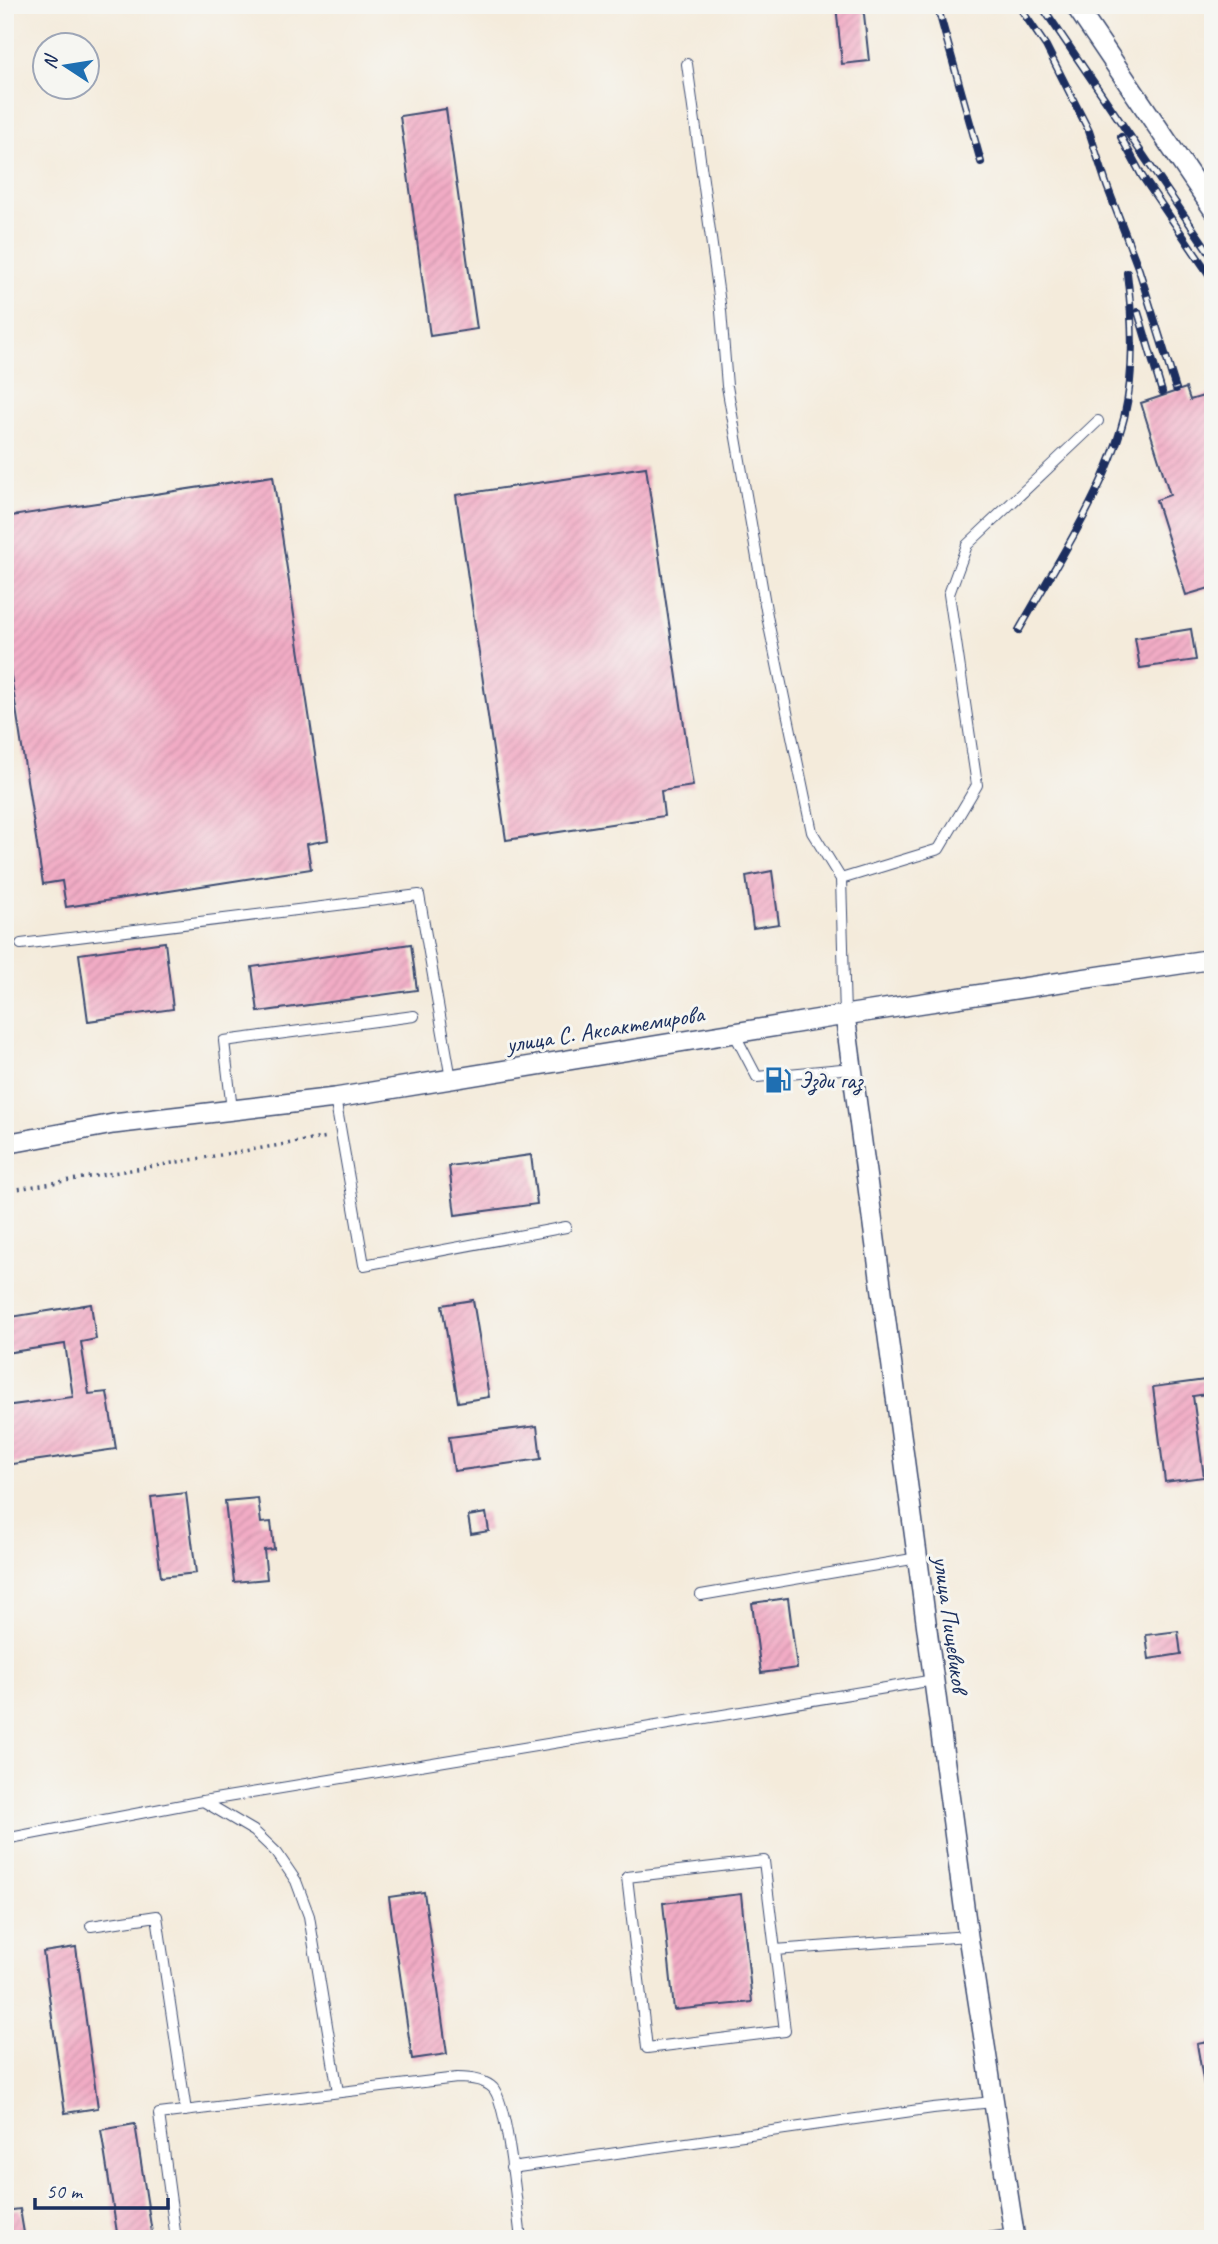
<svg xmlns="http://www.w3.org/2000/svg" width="1218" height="2244" font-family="Caveat,sans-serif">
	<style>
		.building { fill: url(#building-hatch) }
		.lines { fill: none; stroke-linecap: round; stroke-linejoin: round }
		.lane-casing { stroke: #3c4b71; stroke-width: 12 }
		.street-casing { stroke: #3c4b71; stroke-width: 22 }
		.path { stroke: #3c4b71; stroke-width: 3.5; stroke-dasharray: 2 5; stroke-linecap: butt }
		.lane { stroke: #fff; stroke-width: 10 }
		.street { stroke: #fff; stroke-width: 19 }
		.rail-casing { stroke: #1b2f5e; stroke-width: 8 }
		.rail { stroke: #f6f6f2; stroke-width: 5; stroke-dasharray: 16; stroke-linecap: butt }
		.labels { text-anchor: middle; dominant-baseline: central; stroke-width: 6; stroke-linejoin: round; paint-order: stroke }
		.street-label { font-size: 24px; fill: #1b2f5e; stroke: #f6f6f2 }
		.poi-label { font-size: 24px; fill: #1b2f5e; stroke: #f6f6f2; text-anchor: start }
	</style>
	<defs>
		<pattern id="building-hatch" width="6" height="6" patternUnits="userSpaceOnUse" patternTransform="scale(1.75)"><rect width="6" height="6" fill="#f2acc5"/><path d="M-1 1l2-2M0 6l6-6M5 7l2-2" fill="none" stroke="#cf94ac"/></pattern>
	</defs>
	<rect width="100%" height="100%" fill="#f6f6f2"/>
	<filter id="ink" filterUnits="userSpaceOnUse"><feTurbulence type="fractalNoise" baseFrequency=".0143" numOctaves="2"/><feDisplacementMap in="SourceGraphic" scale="14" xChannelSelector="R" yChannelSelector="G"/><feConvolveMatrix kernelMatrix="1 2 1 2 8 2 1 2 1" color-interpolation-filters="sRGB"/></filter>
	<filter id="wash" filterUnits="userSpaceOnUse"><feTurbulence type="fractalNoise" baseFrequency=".00686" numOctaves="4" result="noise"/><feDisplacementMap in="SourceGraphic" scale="28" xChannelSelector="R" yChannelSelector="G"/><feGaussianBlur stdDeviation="1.57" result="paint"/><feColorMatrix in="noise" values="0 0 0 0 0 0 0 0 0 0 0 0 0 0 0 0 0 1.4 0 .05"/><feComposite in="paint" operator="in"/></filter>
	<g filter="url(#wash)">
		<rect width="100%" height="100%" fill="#f4ebdb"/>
		<g id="blocks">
			<path class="building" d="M836,5H863L869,61L842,64Z
				M446,109L477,329L430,336L400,116Z
				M1186,388L1190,400L1213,393V587L1186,595L1156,500L1170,495L1141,403Z
				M646,467L693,786L661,791L664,816L506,840L456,495Z
				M273,476L328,840L307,844L311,869L66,907L62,881L43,884L5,637V517Z
				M1191,629L1196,660L1140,668L1135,638Z
				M772,871L779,924L753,928L746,876Z
				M165,942L173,1009L88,1021L79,954Z
				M411,944L417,990L258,1012L252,967Z
				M531,1155L537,1204L455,1215L449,1166Z
				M473,1300L489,1397L458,1402L442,1305Z
				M91,1304L96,1339L81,1342L89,1394L107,1392L116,1449L5,1465V1406L73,1397L65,1344L5,1353V1318Z
				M1213,1379V1393L1193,1396L1204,1477L1165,1482L1153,1387Z
				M537,1426L541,1459L454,1471L449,1437Z
				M186,1493L196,1573L161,1577L151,1497Z
				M258,1498L261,1523L271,1522L274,1549L264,1550L267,1579L234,1582L225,1501Z
				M486,1513L489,1531L471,1534L468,1516Z
				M788,1598L797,1668L761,1673L752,1603Z
				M1178,1631L1181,1654L1149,1659L1146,1635Z
				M424,1892L447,2054L412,2059L389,1897Z
				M741,1894L752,2002L674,2010L663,1903Z
				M76,1947L98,2108L65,2113L43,1952Z
				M1213,2041V2090L1205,2091L1197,2044Z
				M135,2124L153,2239H118L101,2130Z
				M20,2209L25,2239H5V2211Z"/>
		</g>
	</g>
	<g filter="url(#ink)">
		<use href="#blocks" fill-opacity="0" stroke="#3c4b71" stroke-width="2"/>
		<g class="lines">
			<g class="lane-casing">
				<path id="lane" d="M687,64L721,311L727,386L768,621L812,832L841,879L845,1015
					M841,879L939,849L977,785L949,594L967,545L1098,421
					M21,944L419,895L451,1079
					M734,1033L757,1077L852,1068
					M335,1098L364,1265L566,1227
					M232,1110L224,1041L414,1016
					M701,1595L918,1558
					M203,1801L254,1831L277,1853L296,1881L309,1916L338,2092
					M5,1839L203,1801L934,1680
					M764,1861L785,2031L647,2048L627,1877Z
					M91,1926L157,1916L186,2111
					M775,1950L968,1936
					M511,2168L933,2108L993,2102
					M176,2239L159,2114L457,2078C469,2078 484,2079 493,2088C508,2104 517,2211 521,2239
					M981,2239L1014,2234"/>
			</g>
			<g class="street-casing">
				<path id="street" d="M1075,5L1213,209
					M845,1015L968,1936L1015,2239
					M5,1144L113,1124L335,1098L845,1015L1213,959"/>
			</g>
			<path class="path" d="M5,1092L7,1091
				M5,1191L328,1137"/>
			<use href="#lane" class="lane"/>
			<use href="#street" class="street"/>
			<g class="rail-casing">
				<path id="rail" d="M937,5L981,162
					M1018,5L1046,46L1089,131L1107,186L1139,270L1176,389
					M1041,5L1213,258
					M1121,137L1142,176L1213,280
					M1138,312L1162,392
					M1019,630C1056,564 1105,492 1124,418C1135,370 1133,322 1127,273"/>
			</g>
			<use href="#rail" class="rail"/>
		</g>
	</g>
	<defs>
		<g id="fuel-bare" transform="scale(2.1)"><path d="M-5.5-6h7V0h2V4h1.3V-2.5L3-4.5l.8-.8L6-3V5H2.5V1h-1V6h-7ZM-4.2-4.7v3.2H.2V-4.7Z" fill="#1f6fb2" stroke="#f6f6f2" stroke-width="2.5" paint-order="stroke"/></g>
	</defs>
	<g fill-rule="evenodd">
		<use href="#fuel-bare" x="778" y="1080"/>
	</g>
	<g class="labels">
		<g class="street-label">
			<text transform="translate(605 1029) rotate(-9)">улица С. Аксактемирова</text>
			<text transform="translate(951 1624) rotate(82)">улица Пищевиков</text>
		</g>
		<g class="poi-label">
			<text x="799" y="1080">Эзди газ</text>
		</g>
	</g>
	<rect width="1218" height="2244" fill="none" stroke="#f6f6f2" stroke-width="28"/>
	<g transform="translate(66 66) rotate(282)"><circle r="33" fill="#f6f6f2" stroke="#9ea6b7" stroke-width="2"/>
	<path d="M0-5L12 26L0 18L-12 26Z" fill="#1f6fb2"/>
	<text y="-10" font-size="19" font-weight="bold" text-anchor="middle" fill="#1b2f5e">N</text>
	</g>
	<path d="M35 2198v10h133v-10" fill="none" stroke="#1b2f5e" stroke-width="3.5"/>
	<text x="46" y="2198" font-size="21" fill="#1b2f5e" stroke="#f6f6f2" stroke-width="5" paint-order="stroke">50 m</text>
</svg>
